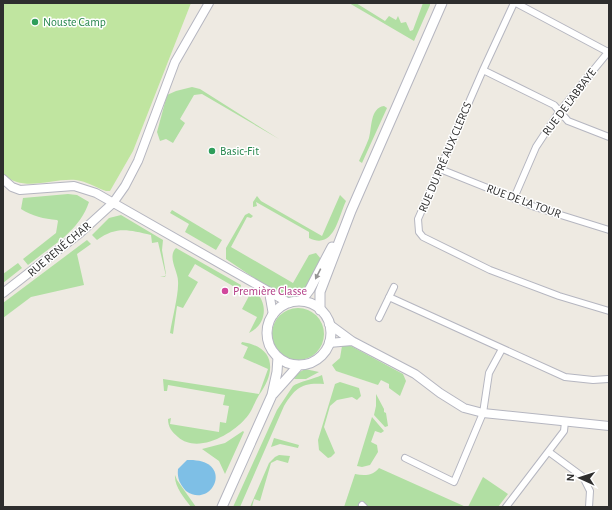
<svg xmlns="http://www.w3.org/2000/svg" width="612" height="510" font-family="'Alegreya Sans',sans-serif">
	<style>
		.green { fill: #b1dfa3 }
		.pitch { fill: #c0e5a0 }
		.water { fill: #7ebfe6 }
		.lines { fill: none; stroke-linecap: round; stroke-linejoin: round }
		.minor-casing { stroke: #b5b6c0; stroke-width: 8 }
		.tertiary-casing { stroke: #b5b6c0; stroke-width: 10 }
		.secondary-casing { stroke: #b5b6c0; stroke-width: 11 }
		.minor { stroke: #fff; stroke-width: 6 }
		.tertiary { stroke: #fff; stroke-width: 8 }
		.secondary { stroke: #fff; stroke-width: 9 }
		.oneway { fill: #969696 }
		.leisure-dot { fill: #2e9e5b; stroke: #fff; stroke-width: 1.5 }
		.hotel-dot { fill: #d1479c; stroke: #fff; stroke-width: 1.5 }
		.labels { text-anchor: middle; dominant-baseline: central; stroke-width: 3; stroke-linejoin: round; paint-order: stroke }
		.leisure-label { font-size: 12px; fill: #27864d; stroke: #fff; text-anchor: start }
		.street-label { font-size: 12px; fill: #2e2e2e; stroke: #fff }
		.hotel-label { font-size: 12px; fill: #b23c85; stroke: #fff; text-anchor: start }
	</style>
	<rect width="100%" height="100%" fill="#eeeae2"/>
	<path class="green" d="M349,3H356L385,21L389,16L396,20L398,16L401,23L406,22L410,31L413,30L423,3H430V5L414,41Z
		M192,87L200,89L279,139L202,94L194,95L180,119L185,123L173,143L166,139L160,141L157,132L167,95L176,91Z
		M384,106L387,108L362,163L359,161C362,154 366,146 369,138C372,128 370,108 384,106Z
		M68,194L77,195L89,202C79,232 51,246 28,265L23,259L56,233L58,221L57,220C44,219 32,216 21,209L23,198Z
		M340,195L346,201C338,218 334,250 309,238V232L256,202L257,206L253,207V202L257,196L261,201L322,236Z
		M172,210L222,240L216,250L185,232L189,224L170,213Z
		M249,213L253,216L251,218L247,217L231,247L293,283L309,255L316,253L321,259C312,277 306,304 282,297L226,259V248L245,215Z
		M121,215L163,240L162,250L166,274L165,277H160L166,276L158,242L152,243L151,235C128,230 117,226 97,240L92,235L109,218Z
		M87,240L91,244L77,254L84,285L31,297L3,318V303Z
		M176,248L241,285L240,289H238L195,264L188,276L198,282L183,308L177,306L173,334L170,333C172,319 179,294 178,281C178,271 167,257 176,248Z
		M18,263L22,268L3,283V274Z
		M255,291C269,304 266,325 249,333L257,317L242,309L249,296L251,297Z
		M272 334a26 26 0 1 1 52 0a26 26 0 1 1-52 0Z
		M242,342C276,347 276,372 259,395C254,403 252,412 245,419C231,435 197,454 178,437C172,432 168,427 168,419L171,418L170,424L219,432L220,422L226,423L229,406L223,405L225,395L168,385L167,391H164L163,379L259,394L268,369L243,358L248,347L241,344Z
		M342,346H351L403,374L406,381L400,396L389,388V384L381,380L378,385L336,371L332,365L340,358Z
		M305,369L319,372L306,379H294L298,373Z
		M322,375L324,384C302,382 295,388 284,406L240,507H233L277,410L293,386C298,382 314,379 322,375Z
		M340,382L359,388L361,396L357,400L352,397L337,400L330,406L324,427L335,453L331,457L328,458L319,450L318,440L335,384Z
		M376,394L384,409V412L386,413L388,426L385,427L374,415L376,406Z
		M372,417L384,431L381,433L375,431L371,442L377,445L378,452L370,465L362,467L357,466Z
		M243,431L244,432L225,474L219,461L202,449L225,443Z
		M274,438L299,445L298,448L280,444L271,447Z
		M279,455L290,456L288,463L277,460L271,463L260,501L254,499L252,507H250L269,463L275,457Z
		M379,468L466,507H344L355,474C364,476 373,476 379,468Z
		M175,475L177,480L196,507H191C184,498 174,486 175,475Z
		M483,477L508,494L498,507H468Z"/>
	<path class="pitch" d="M3,3H191L133,151L110,191H106C97,188 86,181 76,180C51,178 24,193 3,174Z"/>
	<path class="water" d="M187,460C236,458 213,510 186,491C180,484 177,479 178,469Z"/>
	<g class="lines">
		<g class="minor-casing">
			<path id="minor" d="M514,3L483,70L418,219L419,232L423,237L490,270L559,296L609,311
				M516,3L608,52
				M483,70L554,105L568,121L609,137
				M440,169L535,207L609,230
				M514,198L536,147L559,112L609,51
				M389,297L565,377L593,380L608,379
				M379,318L394,287
				M549,452L583,477L590,491L589,507
				M405,458L454,482L483,413L489,373L502,349
				M362,505L364,507
				M506,507L564,431L565,422"/>
		</g>
		<g class="tertiary-casing">
			<path id="tertiary" d="M3,179L12,187L20,190L74,186L96,193L289,303
				M269,292L273,315
				M3,293L80,233L113,203L125,186L138,161L175,62L209,3
				M329,324L352,341L415,374L440,393L464,408L483,413L609,426
				M329,343L352,341"/>
		</g>
		<g class="secondary-casing">
			<path id="secondary" d="M301,301L310,289L332,247
				M267 333a32 32 0 1 1 64 0a32 32 0 1 1-64 0Z
				M320,310V292L351,211L442,3
				M273,394L299,365
				M222,507L272,395L277,372L278,357"/>
		</g>
		<use href="#minor" class="minor"/>
		<use href="#tertiary" class="tertiary"/>
		<use href="#secondary" class="secondary"/>
	</g>
	<defs><path id="oneway-solid" d="M-6-.8H1V-3.2L6.5 0L1 3.2V.8H-6Z"/></defs>
	<use class="oneway" href="#oneway-solid" transform="translate(318 274) rotate(117)"/>
	<g class="leisure-dot">
		<circle cx="35" cy="22" r="4"/>
		<circle cx="212" cy="151" r="4"/>
	</g>
	<circle class="hotel-dot" cx="225" cy="291" r="4"/>
	<g class="labels">
		<g class="leisure-label">
			<text x="43" y="22">Nouste Camp</text>
			<text x="220" y="151">Basic-Fit</text>
		</g>
		<g class="street-label">
			<text transform="translate(569 102) rotate(-53)">RUE DE L'ABBAYE</text>
			<text transform="translate(445 157) rotate(-67)">RUE DU PRÉ AUX CLERCS</text>
			<text transform="translate(524 201) rotate(20)">RUE DE LA TOUR</text>
			<text transform="translate(59 249) rotate(-40)">RUE RENÉ CHAR</text>
		</g>
		<g class="hotel-label">
			<text x="233" y="291">Première Classe</text>
		</g>
	</g>
	<rect width="612" height="510" fill="none" stroke="#2e2e2e" stroke-width="8"/>
	<g transform="translate(580 478) rotate(273)" stroke="#ffffff" stroke-width="3" paint-order="stroke">
	<path d="M0-3L7 15L0 10L-7 15Z" fill="#2e2e2e"/>
	<text y="-6" font-size="11" font-weight="bold" text-anchor="middle" fill="#2e2e2e">N</text>
	</g>
</svg>
